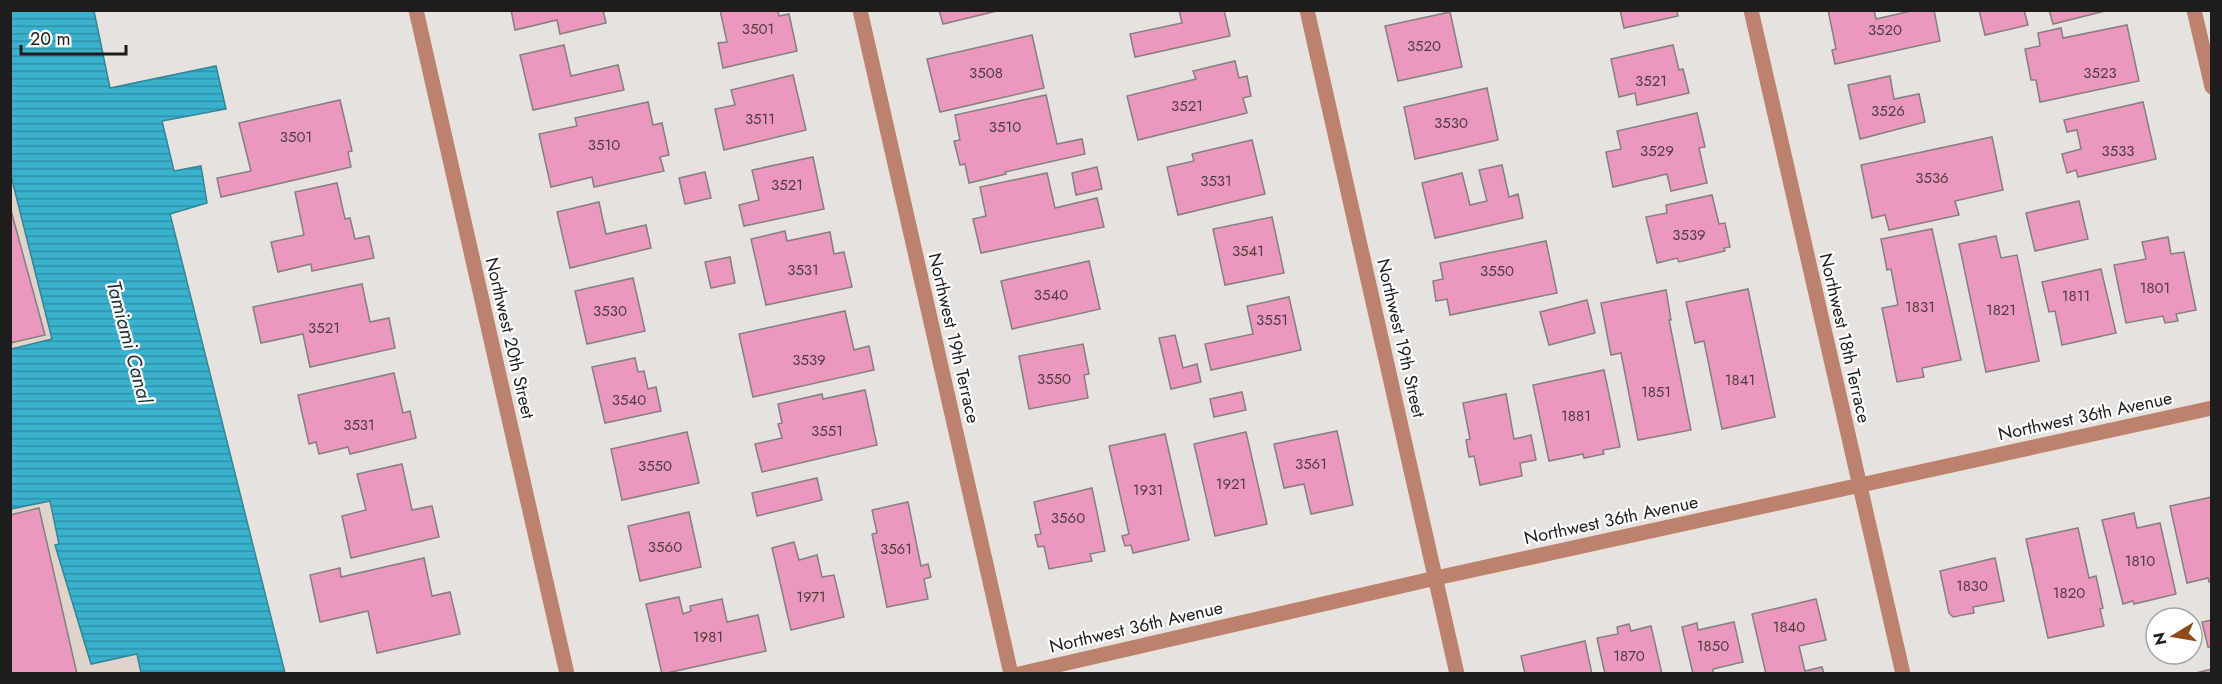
<svg xmlns="http://www.w3.org/2000/svg" width="2222" height="684" font-family="Jost,sans-serif">
	<style>
		.built { fill: #dfd3ca }
		.water { fill: url(#water-rules); stroke: #328598; stroke-width: 1.5 }
		.building { fill: #eb98bf; stroke: #847f81; stroke-width: 1.5 }
		.lines { fill: none; stroke-linecap: round; stroke-linejoin: round }
		.minor { stroke: #bb826e; stroke-width: 15 }
		.labels { text-anchor: middle; dominant-baseline: central; stroke-width: 4.5; stroke-linejoin: round; paint-order: stroke }
		.number-label { font-size: 15px; fill: #523c44 }
		.street-label { font-size: 18px; fill: #1f1d1b; stroke: #fff }
		.water-label { font-size: 20px; font-style: italic; fill: #1c3136; stroke: #fff }
	</style>
	<defs>
		<pattern id="water-rules" width="6" height="5" patternUnits="userSpaceOnUse" patternTransform="scale(1.5)"><rect width="6" height="5" fill="#3ab2ce"/><path d="M0 2.5h6" fill="none" stroke="#3090a6"/></pattern>
	</defs>
	<rect width="100%" height="100%" fill="#e7e2dd"/>
	<path class="built" d="M10,176L53,340L11,349H10Z
		M50,501L60,544L55,545L91,664L137,654L141,673H11L10,509Z"/>
	<path class="water" d="M11,10L94,11L110,88L216,66L226,109L162,121L174,171L201,166L207,203L170,214L285,673H141L137,654L91,664L55,545L59,544L50,501L11,509V349L52,339L11,176Z"/>
	<path class="building" d="M511,10H603L606,23L560,34L557,20L515,30Z
		M720,10H778L779,16L789,14L797,51L723,68L718,43L727,42Z
		M939,10H1001L943,24Z
		M1179,10H1224L1230,36L1135,57L1130,34L1182,23Z
		M1620,10H1677L1678,16L1624,28Z
		M1828,10H1874L1876,19L1915,10H1934L1940,41L1835,64L1832,50L1836,49Z
		M1979,10H2024L2028,25L1985,35Z
		M2049,10H2109L2053,24Z
		M1450,12L1462,67L1398,81L1385,26Z
		M2127,25L2139,81L2040,102L2036,80H2031L2025,49L2040,46L2038,33L2061,28L2063,38Z
		M1032,35L1044,88L940,112L927,59Z
		M564,45L571,76L618,65L624,90L533,110L520,55Z
		M1673,45L1679,70L1683,69L1689,93L1637,105L1635,93L1619,97L1611,59Z
		M1235,61L1239,78L1247,76L1251,96L1243,98L1247,113L1138,140L1127,96L1196,79L1193,71Z
		M793,75L806,130L724,150L715,109L735,105L731,90Z
		M1890,76L1894,99L1919,94L1925,122L1860,139L1848,85Z
		M1487,88L1498,140L1415,159L1404,107Z
		M1046,95L1057,144L1082,139L1085,154L1005,172L1006,174L969,183L965,164L960,165L954,141L960,140L955,115Z
		M340,100L352,151L348,152L351,167L221,197L217,178L251,171L239,123Z
		M648,102L653,125L662,123L669,155L660,157L664,171L594,187L592,177L551,187L539,134L577,126L575,118Z
		M2143,102L2156,159L2078,177L2076,170L2067,173L2062,154L2081,149L2077,130L2067,132L2064,120Z
		M1697,113L1705,147L1699,148L1707,183L1671,191L1667,174L1613,187L1606,152L1621,149L1617,131Z
		M1992,137L2003,190L1955,201L1959,215L1889,230L1885,215L1872,218L1861,165Z
		M1252,140L1265,194L1178,215L1167,167L1194,161L1192,154Z
		M813,157L824,209L744,226L739,205L759,200L752,170Z
		M1502,165L1509,197L1518,194L1523,218L1435,238L1422,183L1462,173L1470,205L1487,201L1479,170Z
		M1097,167L1102,189L1076,195L1072,173Z
		M705,172L711,198L685,204L679,178Z
		M1047,173L1055,208L1097,198L1104,227L981,253L973,219L986,216L980,187Z
		M337,183L345,219L350,218L355,239L369,236L374,258L312,271L311,264L278,272L271,242L304,235L295,192Z
		M1712,195L1719,224L1725,223L1730,247L1724,248L1725,251L1679,262L1677,258L1657,263L1646,217L1667,213L1666,205Z
		M2079,201L2088,239L2035,251L2026,213Z
		M599,202L606,234L646,225L651,248L570,268L557,212Z
		M10,207L45,335L10,343Z
		M1272,217L1284,273L1225,285L1213,229Z
		M1932,229L1961,360L1922,368L1924,377L1897,382L1882,308L1898,305L1891,269L1887,270L1881,239Z
		M785,231L787,241L830,232L834,254L844,252L852,287L766,305L751,239Z
		M1996,236L2001,258L2017,255L2039,361L1986,372L1959,244Z
		M2168,237L2171,254L2184,252L2196,310L2176,314L2178,321L2165,323L2163,316L2126,323L2114,265L2146,259L2142,242Z
		M1546,241L1557,293L1450,315L1447,299L1436,301L1433,281L1443,279L1440,263Z
		M730,257L735,283L711,288L705,262Z
		M1089,261L1100,309L1012,329L1001,281Z
		M2101,269L2116,333L2062,345L2055,311L2049,312L2042,282Z
		M633,278L645,331L587,344L575,291Z
		M362,284L370,322L389,318L395,348L310,367L303,334L261,343L253,307Z
		M1748,289L1775,417L1722,429L1704,341L1695,343L1686,302Z
		M1666,290L1671,320H1669L1691,430L1638,440L1621,353L1611,355L1601,303Z
		M1289,297L1301,350L1211,370L1205,344L1253,334L1247,306Z
		M1587,300L1595,333L1549,345L1540,312Z
		M845,311L854,350L869,346L874,370L753,397L739,334Z
		M1175,335L1183,368L1197,364L1201,382L1171,389L1159,338Z
		M1083,344L1089,374L1084,375L1088,398L1029,409L1019,356Z
		M635,358L638,372L644,371L648,389L656,387L661,411L605,423L592,367Z
		M1604,370L1620,447L1603,450L1604,454L1584,458L1583,454L1549,461L1533,385Z
		M394,373L403,413L410,411L416,438L350,454L348,447L319,454L316,442L309,444L298,395Z
		M865,390L877,445L762,472L755,444L782,438L778,424L782,423L778,404L822,394L823,399Z
		M1242,392L1246,410L1214,417L1210,399Z
		M1506,394L1514,439L1531,435L1536,460L1520,463L1522,476L1480,485L1474,456L1469,457L1466,440L1470,439L1463,403Z
		M1337,431L1353,505L1311,514L1304,484L1284,488L1274,444Z
		M687,432L699,483L622,500L611,449Z
		M1246,432L1267,524L1215,536L1194,444Z
		M1165,434L1189,540L1133,553L1131,545L1125,546L1122,536L1129,534L1109,446Z
		M402,464L412,510L432,506L439,537L351,558L342,516L366,510L357,474Z
		M817,478L822,500L757,516L752,493Z
		M1092,488L1105,551L1090,554L1092,561L1049,569L1044,546L1038,547L1035,535L1041,534L1034,502Z
		M2212,497V582H2209L2208,578L2187,583L2170,506Z
		M908,502L921,566L928,564L931,577L924,579L928,599L887,607L872,534L877,533L872,510Z
		M39,508L77,674H10V515Z
		M689,512L701,567L640,581L628,526Z
		M2134,513L2137,528L2160,523L2176,594L2134,604L2133,601L2123,604L2102,520Z
		M2078,528L2089,578L2096,576L2103,608L2100,609L2104,626L2048,638L2026,539Z
		M794,542L799,560L817,555L822,577L834,575L844,617L791,630L772,548Z
		M424,558L432,596L450,592L460,634L377,653L368,611L320,622L310,575L340,568L341,577Z
		M1995,558L2004,601L1973,607L1974,613L1953,617L1949,613L1940,571Z
		M679,597L683,614L691,611L690,606L722,599L727,622L758,615L766,651L662,674L646,604Z
		M1816,599L1826,640L1799,646L1805,671L1822,667L1824,674H1766L1752,614Z
		M2212,620V647H2208L2202,622Z
		M1734,622L1743,662L1713,669V673L1693,674L1682,627L1697,623L1698,630Z
		M1629,624L1631,631L1651,626L1662,674H1605L1597,638L1618,634L1617,627Z
		M1585,641L1592,674H1525L1521,656Z
		M2212,669V674H2192Z"/>
	<g class="lines">
		<path class="minor" d="M416,10L567,674
			M860,10L1011,674
			M1307,10L1457,674
			M1751,10L1903,674
			M2194,10L2212,87
			M1019,674L1436,578L2212,408"/>
	</g>
	<g class="labels">
		<g class="number-label">
			<text x="758" y="29">3501</text>
			<text x="1885" y="30">3520</text>
			<text x="1424" y="46">3520</text>
			<text x="986" y="73">3508</text>
			<text x="2100" y="73">3523</text>
			<text x="1651" y="81">3521</text>
			<text x="1187" y="106">3521</text>
			<text x="1888" y="111">3526</text>
			<text x="760" y="119">3511</text>
			<text x="1451" y="123">3530</text>
			<text x="1005" y="127">3510</text>
			<text x="296" y="137">3501</text>
			<text x="604" y="145">3510</text>
			<text x="1657" y="151">3529</text>
			<text x="2118" y="151">3533</text>
			<text x="1932" y="178">3536</text>
			<text x="1216" y="181">3531</text>
			<text x="787" y="185">3521</text>
			<text x="1689" y="235">3539</text>
			<text x="1248" y="251">3541</text>
			<text x="803" y="270">3531</text>
			<text x="1497" y="271">3550</text>
			<text x="2155" y="288">1801</text>
			<text x="1051" y="295">3540</text>
			<text x="2076" y="296">1811</text>
			<text x="1920" y="307">1831</text>
			<text x="2001" y="310">1821</text>
			<text x="610" y="311">3530</text>
			<text x="1272" y="320">3551</text>
			<text x="324" y="328">3521</text>
			<text x="809" y="360">3539</text>
			<text x="1054" y="379">3550</text>
			<text x="1740" y="380">1841</text>
			<text x="1656" y="392">1851</text>
			<text x="629" y="400">3540</text>
			<text x="1576" y="416">1881</text>
			<text x="359" y="425">3531</text>
			<text x="827" y="431">3551</text>
			<text x="1311" y="464">3561</text>
			<text x="655" y="466">3550</text>
			<text x="1231" y="484">1921</text>
			<text x="1148" y="490">1931</text>
			<text x="1068" y="518">3560</text>
			<text x="665" y="547">3560</text>
			<text x="896" y="549">3561</text>
			<text x="2140" y="561">1810</text>
			<text x="1972" y="586">1830</text>
			<text x="2069" y="593">1820</text>
			<text x="811" y="597">1971</text>
			<text x="1789" y="627">1840</text>
			<text x="708" y="637">1981</text>
			<text x="1713" y="646">1850</text>
			<text x="1629" y="656">1870</text>
		</g>
		<g class="street-label">
			<text transform="translate(510 338) rotate(77)">Northwest 20th Street</text>
			<text transform="translate(954 338) rotate(77)">Northwest 19th Terrace</text>
			<text transform="translate(1401 338) rotate(77)">Northwest 19th Street</text>
			<text transform="translate(1845 338) rotate(77)">Northwest 18th Terrace</text>
			<text transform="translate(2085 416) rotate(-12)">Northwest 36th Avenue</text>
			<text transform="translate(1611 520) rotate(-12)">Northwest 36th Avenue</text>
			<text transform="translate(1136 627) rotate(-13)">Northwest 36th Avenue</text>
		</g>
		<g class="water-label">
			<text transform="translate(129 342) rotate(75)">Tamiami Canal</text>
		</g>
	</g>
	<rect width="2222" height="684" fill="none" stroke="#1f1d1b" stroke-width="24"/>
	<g transform="translate(2174 636) rotate(259)"><circle r="28" fill="#ffffff" stroke="#a5a5a4" stroke-width="1.5"/>
	<path d="M0-4.5L10 22L0 15L-10 22Z" fill="#8d4b1b"/>
	<text y="-9" font-size="16" font-weight="bold" text-anchor="middle" fill="#1f1d1b">N</text>
	</g>
	<path d="M21 45v9h105v-9" fill="none" stroke="#1f1d1b" stroke-width="3"/>
	<text x="30" y="45" font-size="18" fill="#1f1d1b" stroke="#ffffff" stroke-width="4.5" paint-order="stroke">20 m</text>
</svg>
